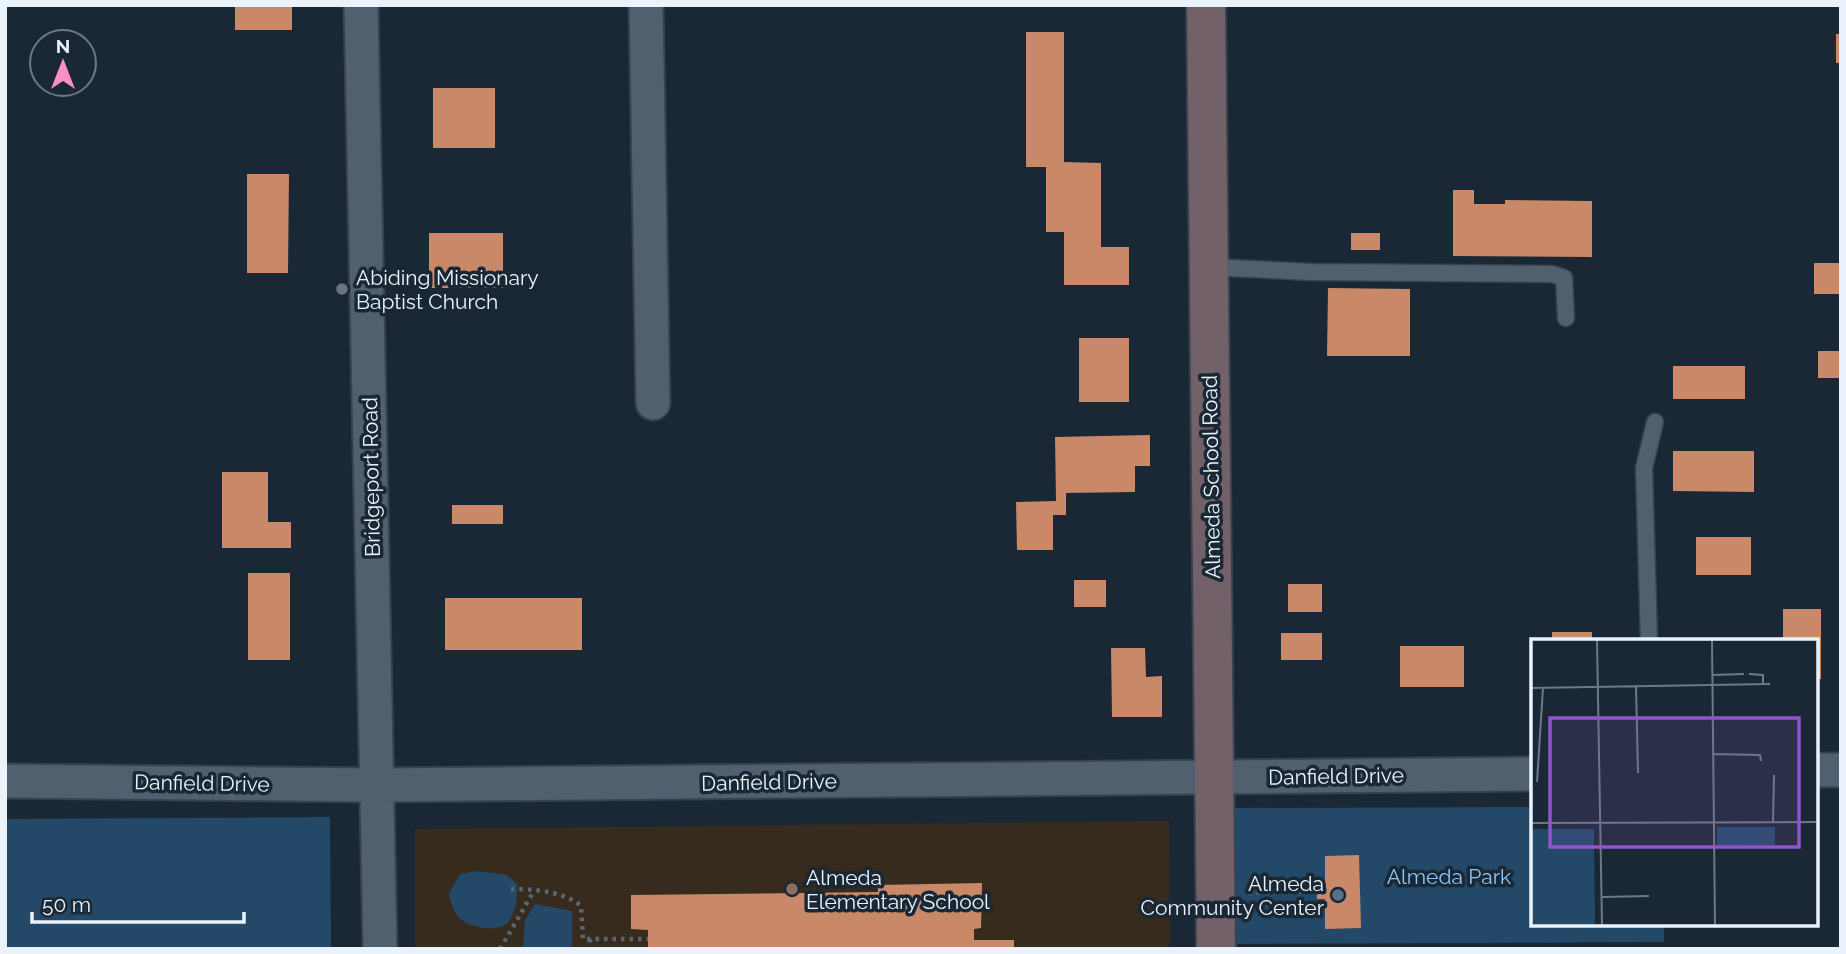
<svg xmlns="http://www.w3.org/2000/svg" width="1846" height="954" font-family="Raleway,sans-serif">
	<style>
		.education { fill: #362b1c }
		.green { fill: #244968 }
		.building { fill: #c98868 }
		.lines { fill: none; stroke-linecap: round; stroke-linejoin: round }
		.lane-casing { stroke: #37424d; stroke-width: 19 }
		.street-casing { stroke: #37424d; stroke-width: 37 }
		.secondary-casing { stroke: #37424d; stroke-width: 42 }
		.path { stroke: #5a6772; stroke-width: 4.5; stroke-dasharray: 3.5 5; stroke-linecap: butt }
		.lane { stroke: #50606f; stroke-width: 16 }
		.street { stroke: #50606f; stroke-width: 33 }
		.secondary { stroke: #73616a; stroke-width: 38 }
		.worship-dot { fill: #6b7280; stroke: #192834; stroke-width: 2.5 }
		.education-dot { fill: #8d6e63; stroke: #192834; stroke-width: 2.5 }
		.service-dot { fill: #5c6f8a; stroke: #192834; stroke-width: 2.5 }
		.labels { text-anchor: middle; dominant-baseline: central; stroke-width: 7; stroke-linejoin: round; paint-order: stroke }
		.poi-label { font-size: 21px; fill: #eaf3fc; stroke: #192834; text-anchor: start }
		.street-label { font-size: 21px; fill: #eaf3fc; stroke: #192834 }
		.park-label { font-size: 21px; fill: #8ac6fb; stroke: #192834 }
		.inset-road { fill: none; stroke: #6d7984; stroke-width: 2 }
		.view { fill: #9154cb; fill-opacity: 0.15; stroke: #9154cb; stroke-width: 3.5 }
		.inset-edge { fill: none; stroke: #eaf3fc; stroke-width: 3.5 }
	</style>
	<rect width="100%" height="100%" fill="#192834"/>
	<path class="education" d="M1169,821L1170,949H415V829Z"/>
	<path class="green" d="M1533,807V924H1664V942L1236,944L1234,808Z
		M330,817L331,949H5V819Z
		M478,871L507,875L517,884C517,897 517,909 509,921C501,933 474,928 463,921C455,916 450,902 449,893L460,874Z
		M535,904L572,911V949H523L525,920Z"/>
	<path class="building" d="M235,5H292V30H235Z
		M1026,32H1064V162L1101,163V247H1129V285H1064V232H1046V167H1026Z
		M1836,34H1841V63H1836Z
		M433,88H495V148H433Z
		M247,174H289L288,273H247Z
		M1453,190H1474V204H1505V200L1592,201V257L1453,256Z
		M429,233H503V288H429Z
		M1351,233H1380V250H1351Z
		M1814,263H1841V294H1814Z
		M1328,288L1410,289V356H1327Z
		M1079,338H1129V402H1079Z
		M1818,351H1841V378H1818Z
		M1673,366H1745V399H1673Z
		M1150,435V466H1135V492L1066,493V515H1053V550H1017L1016,502L1056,501L1055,437Z
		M1673,451H1754V492L1673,491Z
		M222,472H268V522H291V548H222Z
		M452,505H503V524H452Z
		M1696,537H1751V575H1696Z
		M248,573H290V660H248Z
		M1074,580H1106V607H1074Z
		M1288,584H1322V612H1288Z
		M445,598H582V650H445Z
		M1783,609H1821V679H1816V641H1783Z
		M1552,632H1592V641H1552Z
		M1281,633H1322V660H1281Z
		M1400,646H1464V687H1400Z
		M1111,648H1145L1146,677L1162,676V717H1112Z
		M1359,855L1361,928L1325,929V899H1317L1316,881H1325V856Z
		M982,883L981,928L974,929V940H1014V949H648V930L631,929V895L878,892V885Z"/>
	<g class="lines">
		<g class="lane-casing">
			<path id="lane" d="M1209,267L1312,272L1552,274L1564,278L1566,318
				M1649,641L1644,468L1655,422"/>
		</g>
		<g class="street-casing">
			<path id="street" d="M361,5L380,949
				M646,5L653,403
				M1816,770H1841
				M5,781L378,785L1533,774"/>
		</g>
		<g class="secondary-casing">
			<path id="secondary" d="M1206,5L1216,949"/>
		</g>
		<path class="path" d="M511,889C533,889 564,891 581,906L583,939H648
			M1248,893L1317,891
			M590,939V949
			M500,949L534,891"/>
		<use href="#lane" class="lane"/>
		<use href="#street" class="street"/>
		<use href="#secondary" class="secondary"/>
	</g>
	<circle class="worship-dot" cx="342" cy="289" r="7"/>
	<circle class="education-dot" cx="792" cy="889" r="7"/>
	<circle class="service-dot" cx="1338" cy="895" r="7"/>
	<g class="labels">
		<g class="poi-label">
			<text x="356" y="277">Abiding Missionary<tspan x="356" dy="24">Baptist Church</tspan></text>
			<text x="806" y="877">Almeda<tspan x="806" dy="24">Elementary School</tspan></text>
			<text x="1324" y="883" text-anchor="end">Almeda<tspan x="1324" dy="24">Community Center</tspan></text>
		</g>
		<g class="street-label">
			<text transform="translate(371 477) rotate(-91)">Bridgeport Road</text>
			<text transform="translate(1211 477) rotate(-91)">Almeda School Road</text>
			<text transform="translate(1336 776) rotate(-1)">Danfield Drive</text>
			<text transform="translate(769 782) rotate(-1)">Danfield Drive</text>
			<text transform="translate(202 783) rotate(1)">Danfield Drive</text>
		</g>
		<g class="park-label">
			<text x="1449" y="876">Almeda Park</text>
		</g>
	</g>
	<g transform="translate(1531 639)">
		<rect width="287" height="287" fill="#192834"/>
		<path d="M186,188H244V206L186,207ZM0,190H63L64,286H0Z" fill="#244968"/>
		<path class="inset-road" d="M66,1L71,286M181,1L184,286M218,35L232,36V46M181,36L213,35M105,47L107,134M0,49L239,45M182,115L229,116L230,122M6,143L12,49M242,183L243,136M0,184L287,183M70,258L118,257"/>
		<path class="view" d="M19,79H268V208H19Z"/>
		<rect width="287" height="287" class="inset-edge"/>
	</g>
	<rect width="1846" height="954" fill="none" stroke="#eaf3fc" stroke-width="14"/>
	<g transform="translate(63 63)"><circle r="33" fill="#192834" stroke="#6d7984" stroke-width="2"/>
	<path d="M0-5L12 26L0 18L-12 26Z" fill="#fb8fc5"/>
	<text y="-10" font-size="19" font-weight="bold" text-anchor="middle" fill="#eaf3fc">N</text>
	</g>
	<path d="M32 912v10h212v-10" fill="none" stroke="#eaf3fc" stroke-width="3.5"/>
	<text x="42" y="912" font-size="21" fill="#eaf3fc" stroke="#192834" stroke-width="5" paint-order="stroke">50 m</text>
</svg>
